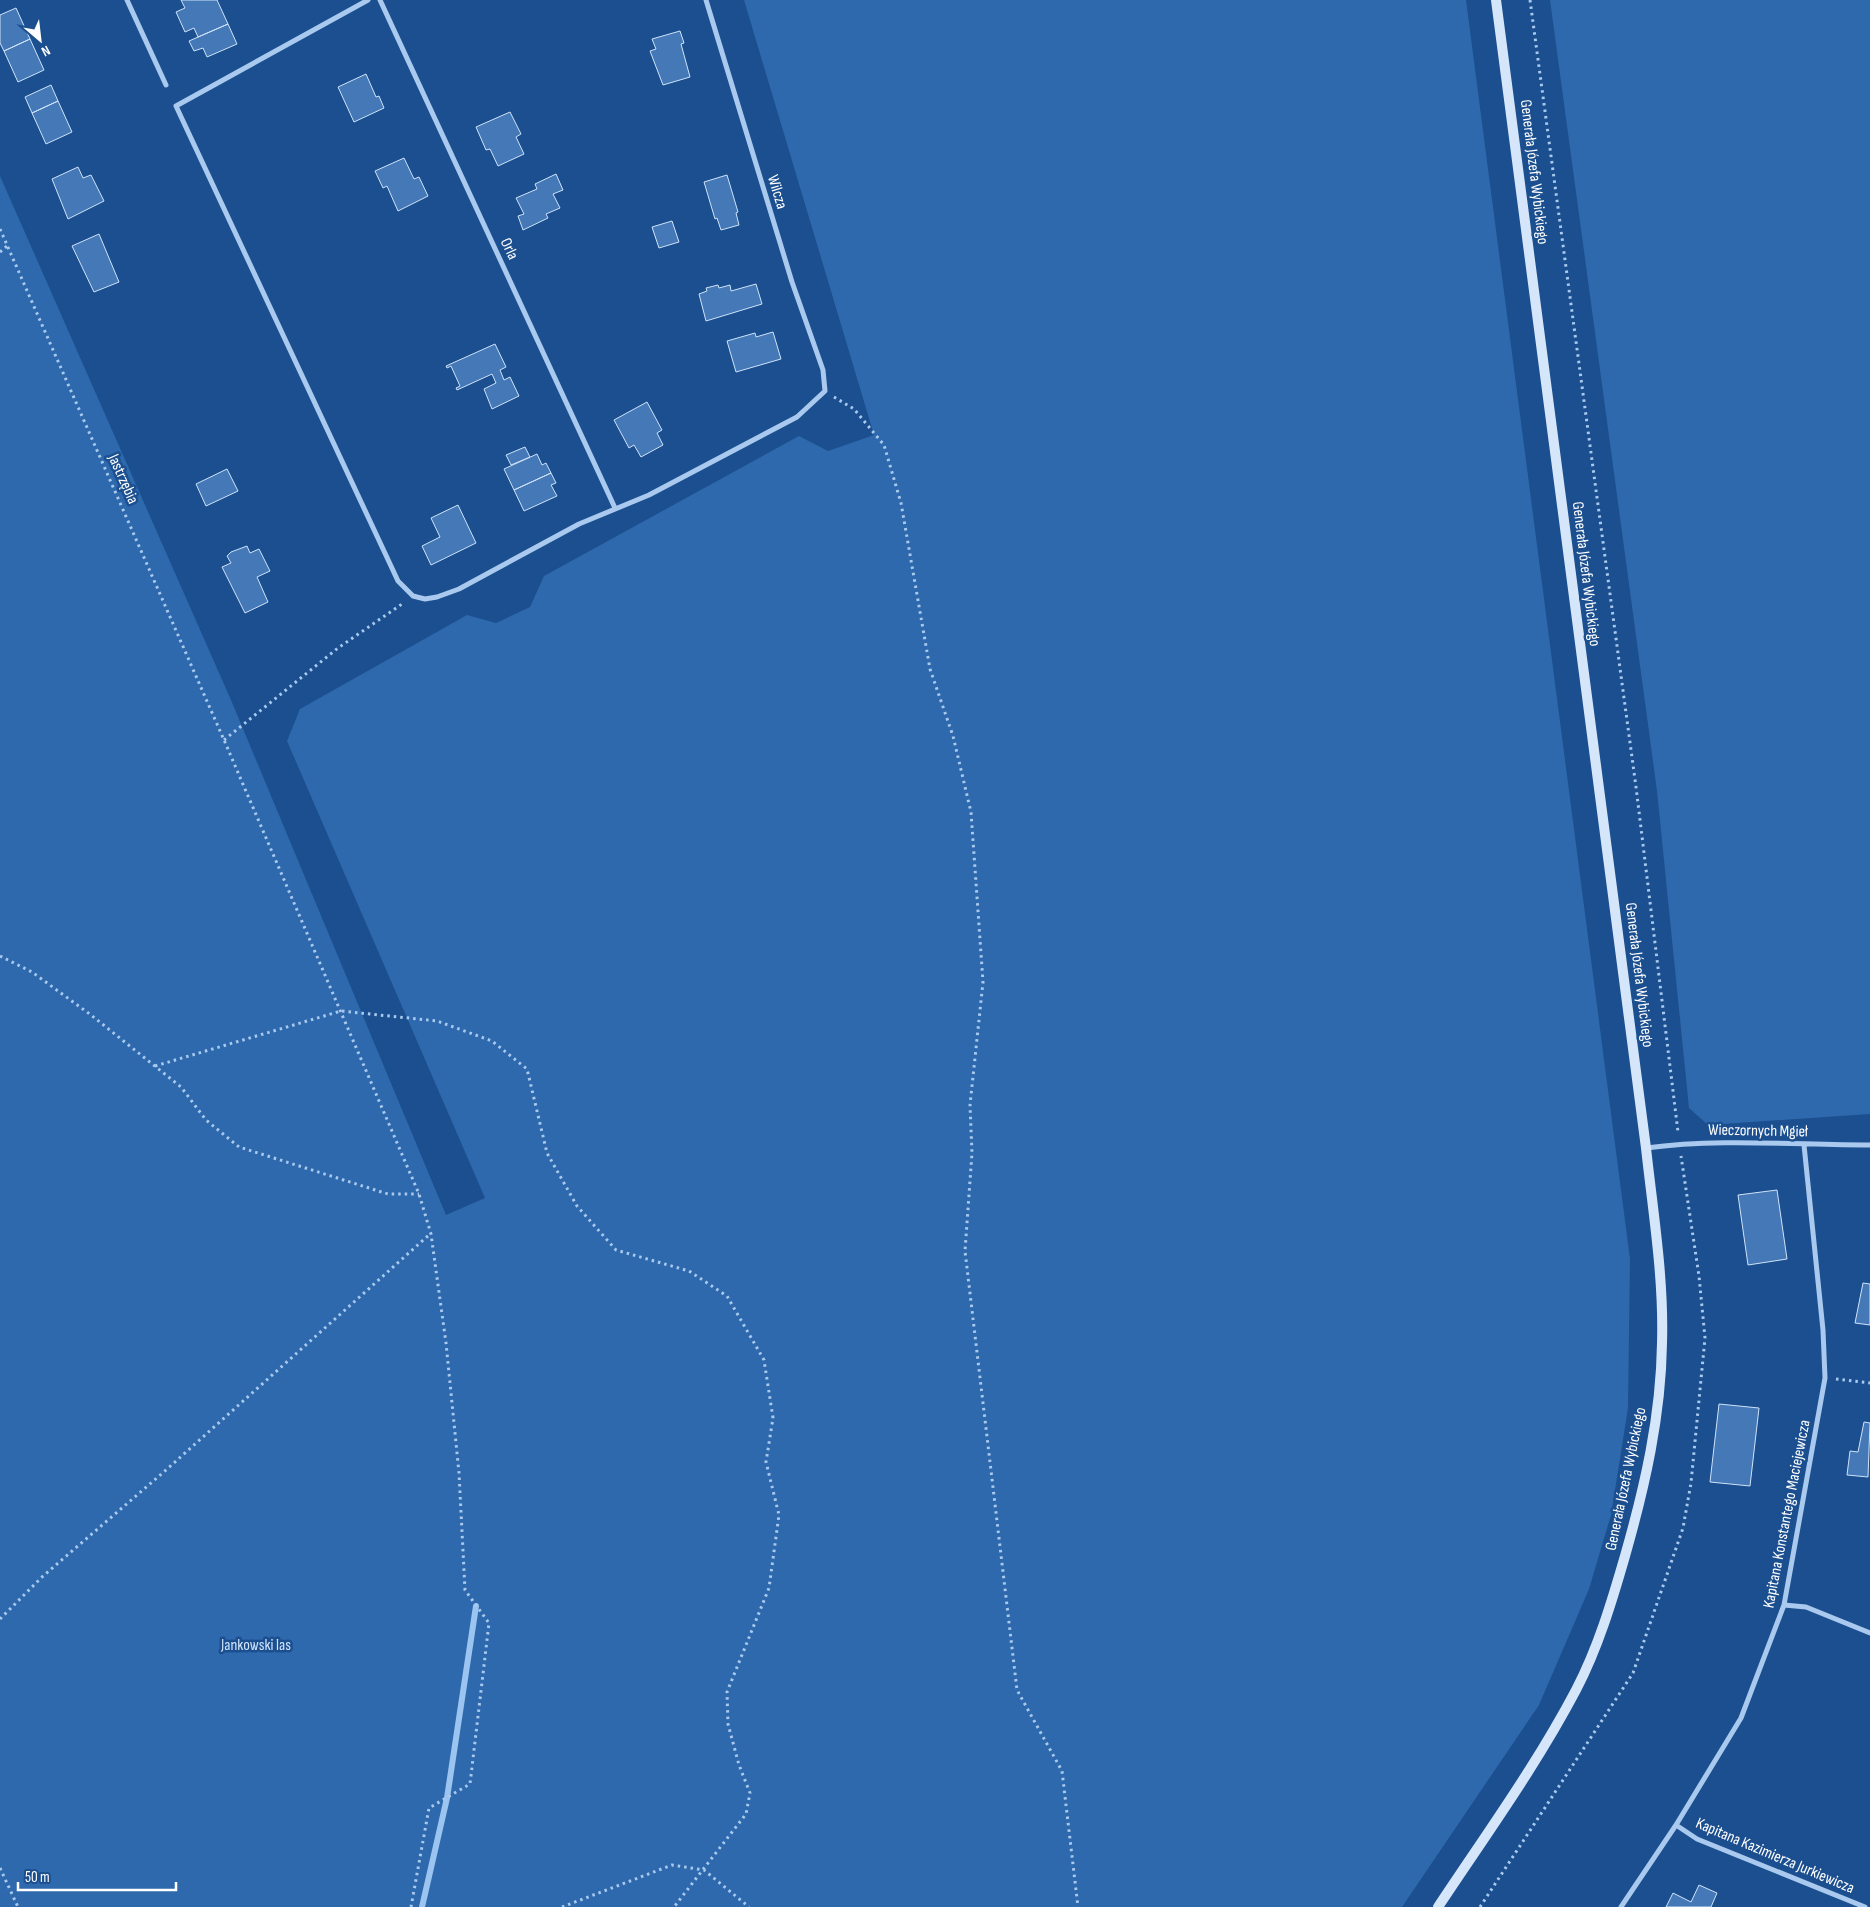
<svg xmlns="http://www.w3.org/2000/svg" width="1870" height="1907" font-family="'Sofia Sans Condensed',sans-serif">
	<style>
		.green { fill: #2e69ad }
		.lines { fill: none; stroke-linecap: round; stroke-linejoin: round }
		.stream { stroke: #9cc4f0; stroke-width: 6 }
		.building { fill: #4478b7; stroke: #cfe3fa }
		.path { stroke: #a9c9ee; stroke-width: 3; stroke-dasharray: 2.5 4; stroke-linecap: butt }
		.minor { stroke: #a9c9ee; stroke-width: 5 }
		.secondary { stroke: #d6e6fa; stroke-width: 10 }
		.labels { text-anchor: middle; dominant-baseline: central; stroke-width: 5; stroke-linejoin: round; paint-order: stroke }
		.street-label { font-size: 16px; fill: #fff; stroke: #1b4f8f }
		.park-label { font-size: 16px; fill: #cfe3fa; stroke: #1b4f8f }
	</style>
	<rect width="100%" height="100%" fill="#1b4f8f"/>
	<path class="green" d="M744,0H1466L1630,1259L1628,1408L1611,1515L1589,1589L1539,1705L1402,1907H0V176L231,700L446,1215L485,1198L287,741L300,709L467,615L496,623L530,607L544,576L799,436L828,451L874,435Z
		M1550,0H1870V1114L1708,1125L1689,1108L1657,791Z"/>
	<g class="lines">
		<path class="stream" d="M422,1907L447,1798L476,1606"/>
	</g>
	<path class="building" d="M181,0H217L228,24L198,37L194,28L185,32L176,12L185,8Z
		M16,8L30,39L4,51L0,43V15Z
		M228,24L237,44L207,57L203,48L194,51L189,41Z
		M680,31L684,43L681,44L690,77L663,85L650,51L656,49L652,39Z
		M30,39L44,70L18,82L4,51Z
		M366,74L376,97L379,96L384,108L354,122L338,87Z
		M51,85L58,101L32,113L25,97Z
		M58,101L72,132L46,144L32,113Z
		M510,112L521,134L516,137L524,154L498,166L490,149L486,150L476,127Z
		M404,158L414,179L419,177L428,196L398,211L387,186L383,188L375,171Z
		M78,167L83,178L91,175L104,201L68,219L52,179Z
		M556,174L563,190L553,194L560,208L546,214L548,218L523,230L518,216L524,214L516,198L537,189L535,184Z
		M727,175L738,212L736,213L739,225L721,230L717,218L715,219L704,182Z
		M672,221L679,242L659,248L652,227Z
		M99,234L119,282L94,292L72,246Z
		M756,284L762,304L706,321L699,294L707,291L706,288L718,285L719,288L730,285L731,291Z
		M773,332L781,359L736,372L727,341L755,333L756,337Z
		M495,344L506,367L500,370L504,380L510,377L519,396L492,409L484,389L496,383L492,374L457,390L456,388L460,386L451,366L447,368L446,366Z
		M647,402L662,430L657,433L663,445L641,457L634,445L629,448L614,420Z
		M525,447L530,457L511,465L506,455Z
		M537,454L542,465L546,463L551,473L514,490L504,469Z
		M227,469L238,491L206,506L196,484Z
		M551,473L556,483L551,485L557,496L524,511L514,490Z
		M458,505L476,543L431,565L422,546L440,537L431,518Z
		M247,546L250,553L259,549L270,571L257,577L268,602L245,613L222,567L231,563L227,556L231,552Z
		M1777,1190L1787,1259L1748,1265L1738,1195Z
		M1863,1283L1870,1284V1325L1855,1323Z
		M1719,1404L1759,1408L1750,1486L1710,1482Z
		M1864,1422L1870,1423L1868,1477L1847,1475L1850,1451L1858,1452Z
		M1699,1885L1717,1893L1711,1907H1666L1673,1893L1691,1902Z"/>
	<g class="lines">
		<path class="path" d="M1530,0L1636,787L1678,1132
			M0,229L224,740L419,1194L431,1234L446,1343L459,1473L465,1590L489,1623L470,1784L429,1808L411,1907
			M0,252L7,246
			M834,397L854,409L884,445L901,503L930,669L953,736L971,812L983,982L970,1105L972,1153L965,1251L1017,1690L1062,1771L1078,1907
			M224,740L338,648L402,604
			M0,956L32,972L91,1015L181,1087L206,1120L239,1147L388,1194H419
			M155,1066L341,1011L437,1021L492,1041L527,1069L547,1153L577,1206L616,1250L689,1271L727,1296L764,1360L773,1418L766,1462L779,1515L769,1588L727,1692L728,1724L739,1765L750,1793L746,1814L674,1907
			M1836,1379L1870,1383
			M0,1619L42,1577L166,1470L430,1234
			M0,1868L18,1907
			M562,1907L672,1865L704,1870L749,1907
			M1480,1907L1633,1673L1683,1528L1691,1483L1705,1338L1699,1276L1681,1156"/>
		<path class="minor" d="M127,0L166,85
			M368,0L176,106L398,581L413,596L425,599L437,597L459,589L579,524L649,495L797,417L825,391L823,370L792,282L706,0
			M380,0L615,508
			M1646,1148C1720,1138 1795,1145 1870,1145
			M1784,1605L1806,1607L1870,1633
			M1676,1825L1697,1839L1865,1907
			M1621,1907L1676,1825L1741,1718L1784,1605L1825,1378L1823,1330L1804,1145"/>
		<path class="secondary" d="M1438,1907C1485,1836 1536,1766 1576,1690C1598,1648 1612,1601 1625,1556C1645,1486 1661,1416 1662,1343C1664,1278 1653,1212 1646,1148L1496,0"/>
	</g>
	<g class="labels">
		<g class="street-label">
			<text transform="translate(1534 172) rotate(83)">Generała Józefa Wybickiego</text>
			<text transform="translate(777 192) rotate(73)">Wilcza</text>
			<text transform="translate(509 249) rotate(65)">Orla</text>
			<text transform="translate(123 479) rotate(66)">Jastrzębia</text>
			<text transform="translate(1586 574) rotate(83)">Generała Józefa Wybickiego</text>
			<text transform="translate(1639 975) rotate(83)">Generała Józefa Wybickiego</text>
			<text transform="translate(1758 1131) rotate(1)">Wieczornych Mgieł</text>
			<text transform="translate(1626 1479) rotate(-78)">Generała Józefa Wybickiego</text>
			<text transform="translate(1787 1514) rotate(-79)">Kapitana Konstantego Maciejewicza</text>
			<text transform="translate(1775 1856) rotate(23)">Kapitana Kazimierza Jurkiewicza</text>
		</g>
		<g class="park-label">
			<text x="256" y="1645">Jankowski las</text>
		</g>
	</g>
	<g transform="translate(40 40) rotate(152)" stroke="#1b4f8f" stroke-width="4" paint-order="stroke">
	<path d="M0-4L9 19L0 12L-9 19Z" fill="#ffffff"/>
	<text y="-8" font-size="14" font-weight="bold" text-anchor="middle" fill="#ffffff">N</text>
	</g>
	<path d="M18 1882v8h158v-8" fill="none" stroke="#ffffff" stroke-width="2.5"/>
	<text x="25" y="1882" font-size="15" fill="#ffffff" stroke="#1b4f8f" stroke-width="4" paint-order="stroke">50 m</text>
</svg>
